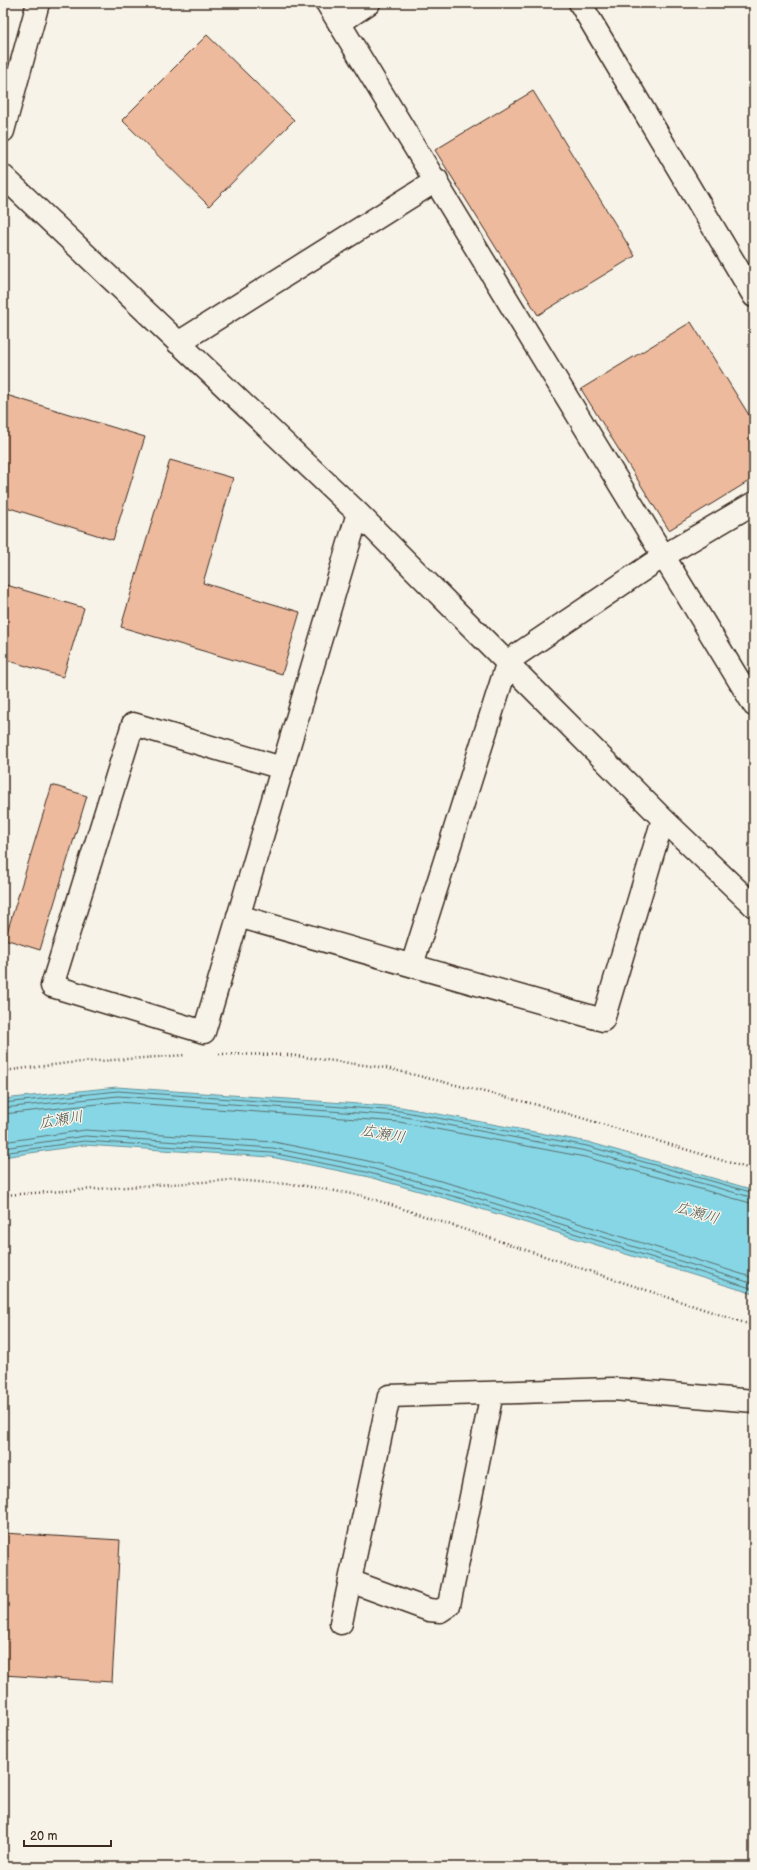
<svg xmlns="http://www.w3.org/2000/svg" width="757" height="1870" font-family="'Balsamiq Sans','Klee One',sans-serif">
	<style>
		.water { fill: #87d6e5; stroke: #699195 }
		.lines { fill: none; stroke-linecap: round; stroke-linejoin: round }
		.shore { stroke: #596f6e; stroke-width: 1 }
		.building { fill: #edba9e; stroke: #3b2a1e }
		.minor-casing { stroke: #3b2a1e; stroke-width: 25 }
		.tertiary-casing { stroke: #3b2a1e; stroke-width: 25 }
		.trunk-casing { stroke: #3b2a1e; stroke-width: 25 }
		.path { stroke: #3b2a1e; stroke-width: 2.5; stroke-dasharray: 1 3; stroke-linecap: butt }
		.minor { stroke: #f7f3e8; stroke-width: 22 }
		.tertiary { stroke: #f7f3e8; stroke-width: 22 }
		.trunk { stroke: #f7f3e8; stroke-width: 22 }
		.labels { text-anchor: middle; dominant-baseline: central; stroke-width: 3; stroke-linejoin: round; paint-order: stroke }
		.water-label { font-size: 15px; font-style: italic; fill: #4e5550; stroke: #f7f3e8 }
	</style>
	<rect width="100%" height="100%" fill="#f7f3e8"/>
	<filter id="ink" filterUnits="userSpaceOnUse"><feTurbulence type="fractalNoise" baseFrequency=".025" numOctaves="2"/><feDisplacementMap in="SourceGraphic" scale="8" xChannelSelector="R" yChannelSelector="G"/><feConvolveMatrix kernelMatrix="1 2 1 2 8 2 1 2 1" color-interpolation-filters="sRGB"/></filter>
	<g filter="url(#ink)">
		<path class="water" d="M117,1087L401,1107L588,1142L754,1190V1294L462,1203L365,1176L271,1157L84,1145L3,1157V1099Z"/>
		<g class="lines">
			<path class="shore" d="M3,1103L118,1091L400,1111L587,1146L754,1193
				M3,1108L118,1096L400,1116L586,1151L754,1198
				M3,1114L118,1102L399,1122L585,1157L754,1204
				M3,1142L85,1130L274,1142L368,1161L466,1188L754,1278
				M3,1148L85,1136L273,1148L367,1167L464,1194L754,1284
				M3,1153L84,1141L272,1153L366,1172L463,1199L754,1289"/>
		</g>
		<path class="building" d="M207,35L294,120L209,206L122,120Z
			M533,91L635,256L538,315L435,150Z
			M691,322L754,423V478L669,530L581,389Z
			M3,394L145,437L113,540L3,506Z
			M170,460L233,478L203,583L300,612L282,674L121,627Z
			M3,584L84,608L63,677L3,659Z
			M52,785L87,796L40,950L5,939Z
			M3,1533L120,1540L112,1682L3,1675Z"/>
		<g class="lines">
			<g class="minor-casing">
				<path id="minor" d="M327,3C471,236 610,472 754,705
					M339,23L369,3
					M3,176L358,513L663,819L754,906
					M178,343L437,180
					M282,768L133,724L52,986L204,1032L358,513
					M238,916L603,1020L663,819
					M412,965L508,661L662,557L754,503
					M350,1581L429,1610L440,1611L449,1605L492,1393
					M341,1623L389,1396L613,1389L754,1401"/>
			</g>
			<g class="tertiary-casing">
				<path id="tertiary" d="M580,3L754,296"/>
			</g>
			<g class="trunk-casing">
				<path id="trunk" d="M3,131L38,3"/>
			</g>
			<path class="path" d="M219,1054L289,1055L386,1068L542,1106L754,1170
				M3,1071L69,1063L186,1055
				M3,1195L233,1180L300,1185L364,1196L754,1326"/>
			<use href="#minor" class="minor"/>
			<use href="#tertiary" class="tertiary"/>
			<use href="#trunk" class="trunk"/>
		</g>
	</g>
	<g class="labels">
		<g class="water-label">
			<text transform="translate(61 1120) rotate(-9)">広瀬川</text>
			<text transform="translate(383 1134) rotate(10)">広瀬川</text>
			<text transform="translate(697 1213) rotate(16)">広瀬川</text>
		</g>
	</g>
	<rect width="757" height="1870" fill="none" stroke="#f7f3e8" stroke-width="16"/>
	<rect x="8" y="8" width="741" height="1854" fill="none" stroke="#3b2a1e" stroke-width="1.5" filter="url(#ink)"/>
	<path d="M24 1840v6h87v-6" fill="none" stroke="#3b2a1e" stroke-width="2"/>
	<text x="30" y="1840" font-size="12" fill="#3b2a1e" stroke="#f7f3e8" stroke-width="3" paint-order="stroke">20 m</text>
</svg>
